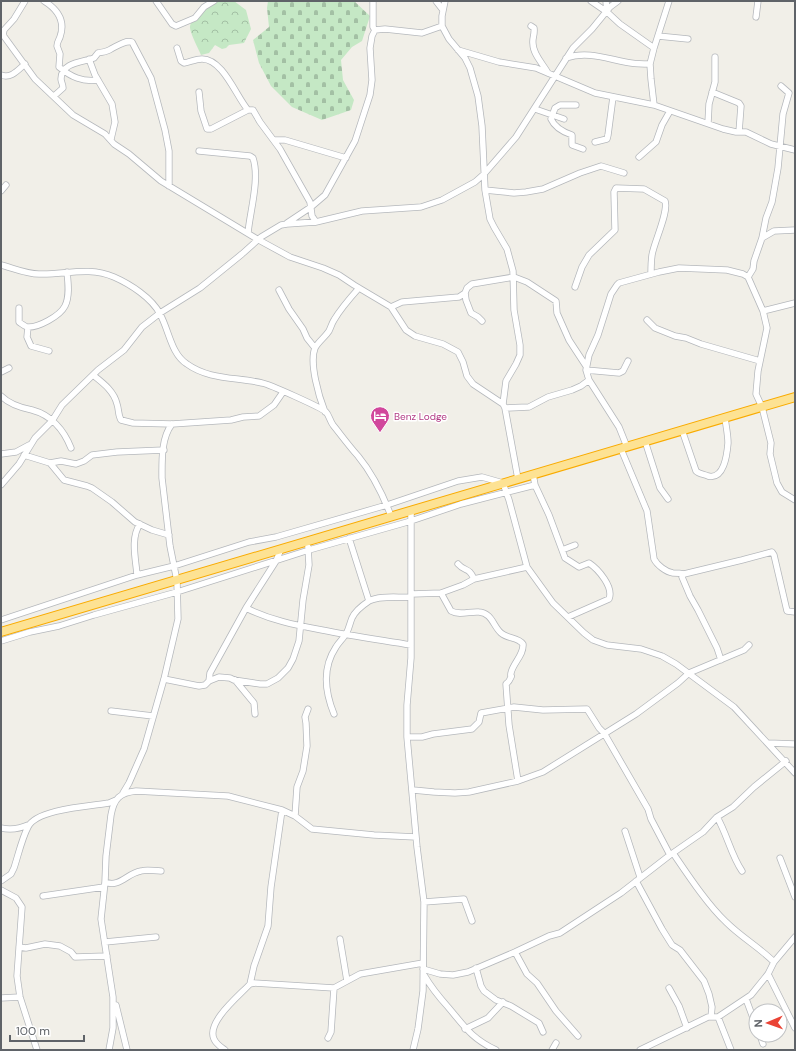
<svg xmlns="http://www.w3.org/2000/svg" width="796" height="1051" font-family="'DM Sans',sans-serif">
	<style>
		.forest { fill: url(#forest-crowns) }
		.cemetery { fill: url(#cemetery-stones) }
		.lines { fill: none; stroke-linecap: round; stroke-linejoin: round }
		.minor-casing { stroke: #b5b8bc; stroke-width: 7 }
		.highway-casing { stroke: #f9ab00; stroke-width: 10 }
		.minor { stroke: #fff; stroke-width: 5.5 }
		.highway { stroke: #fde293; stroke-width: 8 }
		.labels { text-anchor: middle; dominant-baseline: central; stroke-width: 3; stroke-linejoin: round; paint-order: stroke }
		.hotel-label { font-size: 10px; fill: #b23c85; stroke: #fff; text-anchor: start }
	</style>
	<defs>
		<pattern id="forest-crowns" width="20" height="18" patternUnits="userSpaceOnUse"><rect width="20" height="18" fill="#c5e8c5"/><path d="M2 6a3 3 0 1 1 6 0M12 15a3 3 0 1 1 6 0" fill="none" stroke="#a3c0a4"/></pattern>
		<pattern id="cemetery-stones" width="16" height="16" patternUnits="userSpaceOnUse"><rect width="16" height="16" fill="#c5e8c5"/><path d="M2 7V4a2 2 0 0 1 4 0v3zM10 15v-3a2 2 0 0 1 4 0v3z" fill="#a3c0a4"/></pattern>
	</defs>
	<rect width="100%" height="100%" fill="#f1efe8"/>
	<path class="forest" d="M216,1H234L246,10L251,29L244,43L229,45L226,48L222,49L215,45L209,53L201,55C198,48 191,35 190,28C189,19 209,6 216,1Z"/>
	<path class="cemetery" d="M268,1H354L370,16L362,41L352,47L341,60L343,80L354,100L351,110L322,120L292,107L271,86L259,63L253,40L269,27L267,8Z"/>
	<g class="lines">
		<g class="minor-casing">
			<path id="minor" d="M25,1L14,19L4,30L3,35L35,79L73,115L105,134L114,144L129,154L161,181L257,239L290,257L323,268L339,275L354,285L391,307L406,330L415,336L443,344L458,352L463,362L467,376L473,384L503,404L505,408L518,479
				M44,1C57,9 66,20 60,37C59,40 57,42 57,46L60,54L59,67C71,77 82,82 98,80
				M156,1L172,24L176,26L195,18L204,7L214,1
				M373,1V27L375,30
				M436,1L443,10
				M445,1L442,16V26L449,39L465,58L470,68L478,96L482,126L485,190L490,219L494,227L507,249L513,271L514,310L520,345V355L516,364L506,381L503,404
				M591,1L607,12L620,24L654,48
				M606,1L607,12
				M756,17L758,1
				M531,26L534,28C535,35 532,38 533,44C533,54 543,64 548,73
				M658,36L688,39
				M177,48L181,61L184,63C190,62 196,59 202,59C223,59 236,96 248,110
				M458,50L499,62L536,68L595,93L654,105L723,129L736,132H746L771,144L795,150
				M566,58C588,50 610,60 631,63C638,64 644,64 650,64
				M89,59L95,75L112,104L115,122L111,139
				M1,75C11,79 18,70 25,64
				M199,92L201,111L207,129H211L248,110H253L260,122L280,149L310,202L312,216L316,222
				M712,92L739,103L741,106L739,132
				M54,96L63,88C63,84 61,82 61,79C61,62 84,62 94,58L98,53C102,52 107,52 111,49C117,46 125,40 132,42L151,78L165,130L169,151V186
				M576,105H560L555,108L551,119C555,128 563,132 572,135V145L583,149
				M654,105L651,79L650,64L654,48L669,1
				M535,109L564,119
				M708,123L709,104L715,82V57
				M275,140H285L346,158
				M595,142L607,139L608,135L613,97
				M199,151L250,156L253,158C260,179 250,211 248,233
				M639,157L656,142L662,125L670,111
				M485,190L514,193L526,192L543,189L580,173L601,166L624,173
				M1,191L6,185
				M287,223L311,207L325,195L355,141L370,95L372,80L370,48L372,36L375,30L385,29L422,33L442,26
				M762,238L774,231L795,230
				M1,265C13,268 26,274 39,274C65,275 88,266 114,277C130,284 152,298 160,314C169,330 171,354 187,364C209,380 237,377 262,383C269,384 322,408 326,412C329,415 330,421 333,425C341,435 349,446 358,456C372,473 383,495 391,516
				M748,277L753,269L754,261L762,238L766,218L772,202L778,168L783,114L789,93L781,86
				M575,287L582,267L589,255L615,230L614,192L616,188L644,189L665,201C669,212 654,242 652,255C651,262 651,268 651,274
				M279,290L289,309L303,329L307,338L315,348
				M391,307L402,302L459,297L465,293
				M19,308V322C22,324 24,326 27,327C38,328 60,316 65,306C70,296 68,282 67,272
				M763,311L795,303
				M647,320L655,328L675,336L686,338L701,344L760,361
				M482,321L478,317L471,313L466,300L465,293L467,288L472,284L514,277L527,282L556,301L557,313L569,340L586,366
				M28,327L27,337L31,346L49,351
				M586,370L619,373L623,371L628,361
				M1,372L9,368
				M93,375C103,383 114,391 117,404C119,410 118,415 121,420L133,423L172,424L231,420L243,417L259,416L274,405L283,392
				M1,396C9,404 21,408 32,410C51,415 64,430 71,448
				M505,408L529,407L548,397L572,390L581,386L589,380
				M325,412C319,397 309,363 315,348C318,342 325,337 329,331C331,327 332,323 334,320C341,308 350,298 359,288
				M682,430L696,471C699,474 703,474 708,476C724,480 727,455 728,443C728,435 726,426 725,418
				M645,441L660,488L668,499
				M627,447L619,427L589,380L586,370L589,355L598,335L611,294L617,285L619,283L659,272L679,268L727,270L743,274L748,277L763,311L767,328L758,371L756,394L762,407L771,443L770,454L777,483L782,492L795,500
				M621,449L647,511L654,559C657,565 666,572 673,573C678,573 680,573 684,574
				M1,454L16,452L29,445
				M24,455L50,463L64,480L87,486L92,488L112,502L135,522L152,530L169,535
				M50,463L61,461L76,464L84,461L92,455L117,452L164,450
				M533,474L535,485L549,515L565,558L579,567L589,563C598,569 614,587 609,599L568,617
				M1,485L19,464L35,438L52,421L62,405L98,370L124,350L142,327L160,313L200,288L242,254L261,237L281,225L287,224L316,222L362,211L421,207L442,200L475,182L484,174L516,137L573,48L592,29L610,7L618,1
				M411,510V658L407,705V737L417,847L424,902L423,991L418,1029L413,1050
				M349,538L369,601
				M562,550L575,545
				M458,564C465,572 469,567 474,579
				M137,575C136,560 130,538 140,524
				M441,593L451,611C460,616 470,611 479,612C492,613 493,626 501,633C508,639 518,637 523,644C524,655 513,663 511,673C510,679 513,673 510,679C509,682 508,682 506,684L509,725L518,781
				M412,594L441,593L463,585L474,579L527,567
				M246,608C270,620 295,625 322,630C352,636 381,640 411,645
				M1,620L137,575L174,566L249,542L276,537L387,505L458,481L482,477L503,483L509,500L527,567L553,603L584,633L593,640L607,645L641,649L662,656L676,664L734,707L795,773
				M1,641L30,632L59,626L94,615L177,592L309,550L411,521L461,504L535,485
				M721,660L717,648L698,610L690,596L682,577L684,574L742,560L772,552L774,555L787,611L795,612
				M164,679L199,686L205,685L209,681L219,677L230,678L234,680L260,684H267L278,678L288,668L293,659L299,641L303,600L309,565L308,547
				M235,680L254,703L255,714
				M209,681L210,673L246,608L276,561L281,549
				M111,711L153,716
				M334,714C325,692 322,668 336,647C339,642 344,638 347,632C349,628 350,623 352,618C355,611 363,605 369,601C379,595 400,598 411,597
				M407,737H422L433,734L472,729L479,722L481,713L514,707L543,710L587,709L599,728L604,733L648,809L651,819L670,855
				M768,743L795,744
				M413,790L434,792L455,793L469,792L518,781L543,772L636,714L678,683L689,673L744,650L749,645
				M123,793L129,783L144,749L164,679L178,619L177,581L170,546L162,478C162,461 161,438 172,424
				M295,816L297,787L303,771L307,746L306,723L305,717L308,709
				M717,817C727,834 731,855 742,871
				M1,828C11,830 19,829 28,825
				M625,831L640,877
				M673,853C688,875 707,904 726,922C741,937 759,947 774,962
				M780,858L795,897
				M1,881L11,874L14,868C18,856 22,838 28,827C36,809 91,806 109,803L116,800
				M636,881L662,929L672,945L680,950L704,981L709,994L712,1007L711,1017
				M105,882C120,888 127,873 141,871C147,869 154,871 161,871
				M1,890L16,898L22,907L17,976L20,997L37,1050
				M43,896L104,887
				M424,902L464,899L472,921
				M340,939L347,981
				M105,942L156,937
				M19,947L26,948L45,944L60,946L71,952L75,957L107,956
				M515,952L527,974L537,983L556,1011L578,1036
				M476,968L481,986L484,991L496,1000L511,1006L539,1023L543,1032
				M423,969L440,974L453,975L468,972L515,952L549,936L560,933L621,893L670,855L703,832L717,817L733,807L754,787L786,761
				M768,974L795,1028
				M424,975C431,987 439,997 448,1007C465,1027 471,1038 496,1050
				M250,984L254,966L268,926L271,887L282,810
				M669,988L679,1006L687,1028
				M1,998L20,997
				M746,999L756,1026
				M116,1005L127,1050
				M718,1017L731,1050
				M465,1029L488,1018L503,1002
				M760,1035L763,1044
				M328,1038L331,1032L334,988
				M109,1050L113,1028V997L101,919L105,882L106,856L111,815C114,798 120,793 136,791L228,796L282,810L295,816L312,829L374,835L416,837
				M225,1050C221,1047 216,1044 214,1039C206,1022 240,995 250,984L254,983L334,988L360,974L423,963
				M552,1050L556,1043
				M640,1050L708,1017H718L751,995L768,974L774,962L795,937"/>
		</g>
		<g class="highway-casing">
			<path id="highway" d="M1,632L795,397"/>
		</g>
		<use href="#minor" class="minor"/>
		<use href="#highway" class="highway"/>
	</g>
	<defs>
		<g id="hotel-pin" transform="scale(1)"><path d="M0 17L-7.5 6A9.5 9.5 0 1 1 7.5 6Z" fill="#d1479c" stroke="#fff"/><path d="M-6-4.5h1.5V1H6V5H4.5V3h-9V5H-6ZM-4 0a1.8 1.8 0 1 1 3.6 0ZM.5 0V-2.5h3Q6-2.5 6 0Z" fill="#fff"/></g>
	</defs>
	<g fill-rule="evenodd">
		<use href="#hotel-pin" x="380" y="416"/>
	</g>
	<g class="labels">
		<g class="hotel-label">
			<text x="394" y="416">Benz Lodge</text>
		</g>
	</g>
	<rect width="796" height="1051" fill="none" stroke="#5f6368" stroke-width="4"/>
	<g transform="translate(768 1023) rotate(268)"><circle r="19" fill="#ffffff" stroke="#bfc1c3"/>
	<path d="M0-3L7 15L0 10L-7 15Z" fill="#ea4335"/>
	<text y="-6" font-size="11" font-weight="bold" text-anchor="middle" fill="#5f6368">N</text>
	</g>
	<path d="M10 1035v6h74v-6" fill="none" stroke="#5f6368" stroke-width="2"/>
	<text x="16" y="1035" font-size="12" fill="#5f6368" stroke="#ffffff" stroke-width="3" paint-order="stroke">100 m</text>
</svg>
